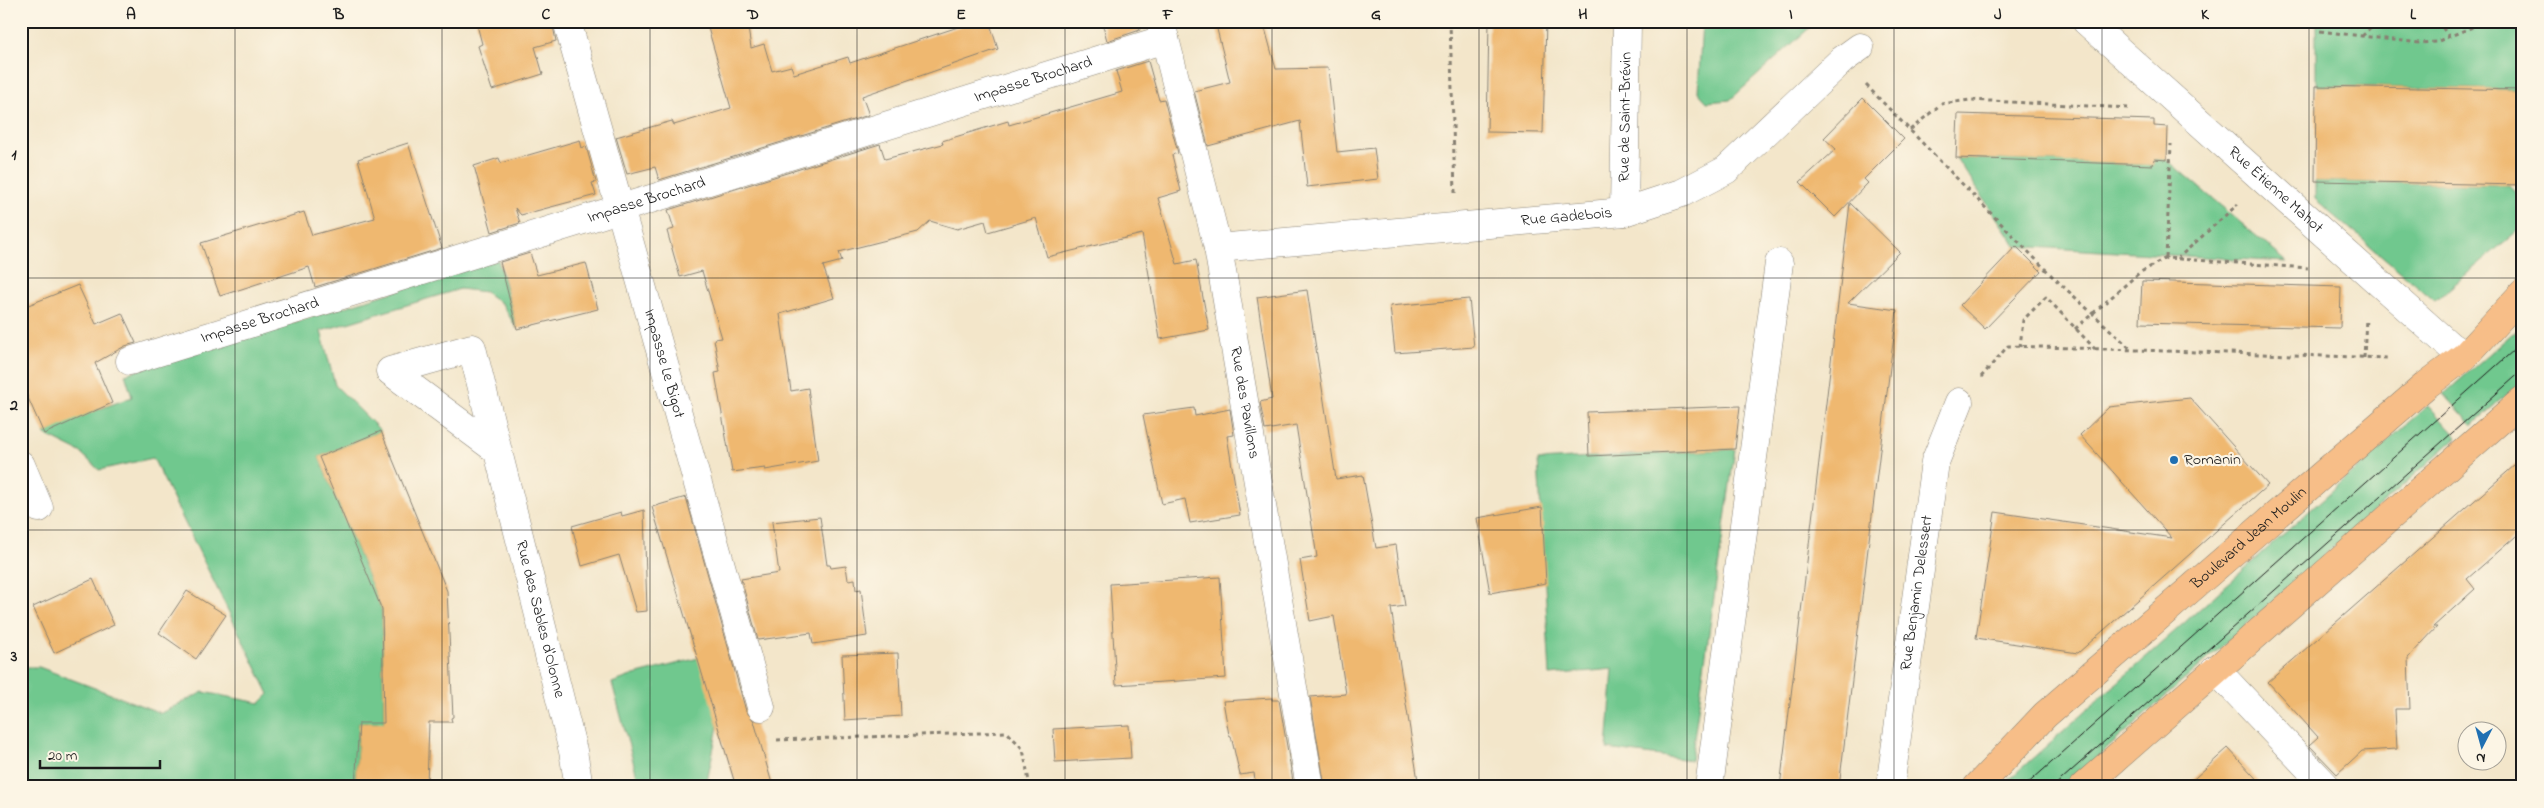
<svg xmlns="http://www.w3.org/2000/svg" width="2544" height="808" font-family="'Indie Flower',sans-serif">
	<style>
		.green { fill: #6fc88e; stroke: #467255 }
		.building { fill: #efb870 }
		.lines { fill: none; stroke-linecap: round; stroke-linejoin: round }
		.minor-casing { stroke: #888173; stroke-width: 29 }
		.major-casing { stroke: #888173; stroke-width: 29 }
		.path { stroke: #888173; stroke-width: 3; stroke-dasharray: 4 4; stroke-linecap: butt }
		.minor { stroke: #fff; stroke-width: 28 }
		.major { stroke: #f7be88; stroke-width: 28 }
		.tram { stroke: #1c1c1c; stroke-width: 1 }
		.grid { fill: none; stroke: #1c1c1c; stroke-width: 1; stroke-opacity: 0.55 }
		.poi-dot { fill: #1f6fb2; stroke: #fcf5e5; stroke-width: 2 }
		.labels { text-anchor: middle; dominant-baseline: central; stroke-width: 4.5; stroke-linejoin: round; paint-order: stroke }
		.street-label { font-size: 16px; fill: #1c1c1c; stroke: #fcf5e5 }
		.poi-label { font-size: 16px; fill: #1c1c1c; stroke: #fcf5e5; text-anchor: start }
		.neatline { fill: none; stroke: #1c1c1c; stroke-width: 2 }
		.grid-label { font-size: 16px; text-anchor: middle; font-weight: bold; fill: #1c1c1c }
	</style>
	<rect width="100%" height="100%" fill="#fcf5e5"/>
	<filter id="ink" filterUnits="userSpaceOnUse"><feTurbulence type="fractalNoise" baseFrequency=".02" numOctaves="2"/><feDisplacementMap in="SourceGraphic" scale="10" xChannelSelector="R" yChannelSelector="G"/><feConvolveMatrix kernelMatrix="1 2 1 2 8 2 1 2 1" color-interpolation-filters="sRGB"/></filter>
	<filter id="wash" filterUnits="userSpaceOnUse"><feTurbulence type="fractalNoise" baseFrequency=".0096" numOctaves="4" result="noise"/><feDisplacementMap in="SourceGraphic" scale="20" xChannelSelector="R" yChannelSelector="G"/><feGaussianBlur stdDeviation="1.12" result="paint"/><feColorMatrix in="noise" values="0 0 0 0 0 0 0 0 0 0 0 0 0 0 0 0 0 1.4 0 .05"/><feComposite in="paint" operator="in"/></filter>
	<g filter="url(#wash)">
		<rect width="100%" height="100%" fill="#f3e6ca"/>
		<path class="green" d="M1702,21H1817L1730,100L1707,102L1698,92Z
			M2316,21H2523V90L2316,86Z
			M1956,158L2153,165L2154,159L2167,160L2287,262L2016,246Z
			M2315,181L2509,185L2523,200V226L2435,301L2315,199Z
			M498,260L517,329L502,304L485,292L460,289L321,331L335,385L381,431L319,457L382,610L384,723H359L355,787H21V667H39L161,713L203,692L260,703L269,694L153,458L99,470L80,452L44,434L70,420L132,397L125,374Z
			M2523,324V380L2472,425L2444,394Z
			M2428,405L2457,437L2064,787H2011L2006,782Z
			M1735,449L1691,760L1607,749L1613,669L1550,675L1538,460Z
			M702,657L718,726L706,787H640L612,683L634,675Z"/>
		<g id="blocks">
			<path class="building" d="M476,21H552L556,41L535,47L543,74L492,90L478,46L482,44Z
				M706,21H747L751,48L764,44L772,71L791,66L794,74L848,57L850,63L976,21H989L998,49L862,96L869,115L659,180L655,167L627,174L616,137L672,121L674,125L731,108Z
				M1102,21H1138L1140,30L1107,41Z
				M1215,21H1263L1276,69L1328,68L1337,152L1374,148L1378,179L1307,187L1300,121L1208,146L1194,91L1230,82Z
				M1489,21H1546L1543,133L1487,132Z
				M1148,61L1159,100L1164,99L1178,153L1172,155L1181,191L1158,198L1177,264L1196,260L1209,330L1160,339L1142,234L1047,257L1036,218L988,232L985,221L957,229L930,221L918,232L839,252L842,261L823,266L834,298L780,314L791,391L808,388L818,461L765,470V468L732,472L715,373L720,372L714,339L722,338L702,271L680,277L667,231L674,229L668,210L880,144L885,159L943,144L942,141L1008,121L1009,125L1122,92L1116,71Z
				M2316,86L2523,90V185L2315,181Z
				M1863,98L1904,139L1864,179L1868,183L1835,217L1800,182L1836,149L1824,138Z
				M1958,114L2154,120V126L2168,127L2167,160L2154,159L2153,165L1956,158Z
				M580,140L582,148L586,146L596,182L592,183L596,195L521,215L515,208L520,223L492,232L474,166L499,158L501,163Z
				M408,143L442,248L315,287L309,267L220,296L201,243L304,212L312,235L375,218L358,159Z
				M1850,203L1900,252L1848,303L1897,310L1839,787H1780Z
				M2016,246L2041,271L1985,329L1960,305Z
				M530,253L537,275L586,263L598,309L517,329L500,262Z
				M2142,281L2341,287L2340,328L2140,323Z
				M78,285L96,324L122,313L136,343L125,346L95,363L112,403L44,434L21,382V308Z
				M1307,290L1336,479L1363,475L1376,548L1396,545L1405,606L1391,608L1419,787H1325L1310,697L1346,694L1334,616L1310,621L1300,560L1317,557L1296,425L1265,430L1260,402L1272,399L1257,297Z
				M1469,299L1474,347L1395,353L1390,306Z
				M2190,398L2268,485L2078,653L1976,638L1995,512L2172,538L2080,435L2109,407Z
				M1740,406L1735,449L1589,456L1587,412Z
				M1194,408L1195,416L1230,409L1234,435L1227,436L1240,515L1190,523L1185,499L1162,504L1143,415Z
				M381,431L447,591L453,717L451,718L452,722H429L427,787H355L359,723H384L382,610L319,457Z
				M2523,458V530L2467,579L2475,589L2433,627H2437L2408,658L2410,709H2395L2397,749L2362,751L2337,774L2309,745L2318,737L2268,682Z
				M686,497L746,711L754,721L773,787H736L652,507Z
				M1542,507L1546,583L1490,593L1477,518Z
				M644,510L647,611L636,612L619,555L582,566L572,526L621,512L622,516Z
				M820,517L827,565H830L831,568L846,566L848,580L855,579L856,590L861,589L867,636L813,644L811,633L758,640L741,579L779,573L772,522Z
				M1220,577L1226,678L1116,685L1110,584Z
				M93,579L114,625L54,653L33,607Z
				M187,591L226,615L196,659L159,633Z
				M898,653L901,716L845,720L842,655Z
				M1272,698V700H1279L1294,787H1256L1254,773L1240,775L1231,736L1229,735L1223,701Z
				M1129,725L1131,758L1055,762L1053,729Z
				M2228,748L2264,787H2185Z"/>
		</g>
	</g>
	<g filter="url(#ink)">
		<use href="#blocks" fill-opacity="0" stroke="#888173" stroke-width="1"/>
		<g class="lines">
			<g class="minor-casing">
				<g id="minor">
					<path id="s1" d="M567,21L761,707"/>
					<path id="s2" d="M2086,21L2450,346L2465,356"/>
					<path id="s3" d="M1161,23L1218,248L1310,787"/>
					<path id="s4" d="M1624,212L1627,21"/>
					<path id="s5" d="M1218,248L1624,212L1682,193L1726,170L1842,60L1860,47"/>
					<path id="s6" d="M130,361L1165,39"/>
					<path id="s7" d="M498,451L390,371L472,348L573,751L579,787"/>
					<path d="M21,465L39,508"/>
					<path d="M2215,669L2327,787"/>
					<path d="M1709,787L1779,263"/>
					<path id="s8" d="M1890,787L1935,462L1959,402"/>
				</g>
			</g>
			<g class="major-casing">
				<g id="major">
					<path id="s9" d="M1977,787L2045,715L2425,386L2465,356L2523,293"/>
					<path d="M2083,787L2523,400"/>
				</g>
			</g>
			<path class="path" d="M1450,21L1455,193
				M2438,21L2449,37
				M1886,27L1893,21
				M2320,31L2419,43L2436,42L2487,21
				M2362,36L2379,21
				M1866,85L2052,276L2132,350
				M1910,130L1941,104L1970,100L2129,108
				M2166,258L2171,144
				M2177,259L2238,204
				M2075,329L2139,273L2166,258L2308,268
				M2020,347L2023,320L2046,297L2095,349
				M2364,358L2366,318
				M1981,377L2008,346L2389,358
				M777,740L1007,732L1023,749L1030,787"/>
			<use href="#minor" class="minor"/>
			<use href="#major" class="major"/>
			<path class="tram" d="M2024,787L2523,342
				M2053,787L2523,370"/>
		</g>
	</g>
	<path class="grid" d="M235,21V787M442,21V787M650,21V787M857,21V787M1065,21V787M1272,21V787M1479,21V787M1687,21V787M1894,21V787M2102,21V787M2309,21V787M21,278H2523M21,530H2523"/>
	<circle class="poi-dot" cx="2174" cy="460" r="5"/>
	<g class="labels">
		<g class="street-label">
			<text stroke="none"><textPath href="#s6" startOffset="946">Impasse Brochard</textPath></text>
			<text stroke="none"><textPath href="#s4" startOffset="95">Rue de Saint-Brévin</textPath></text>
			<text stroke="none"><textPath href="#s2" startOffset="254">Rue Étienne Mahot</textPath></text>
			<text stroke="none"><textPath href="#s6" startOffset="541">Impasse Brochard</textPath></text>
			<text stroke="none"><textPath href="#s5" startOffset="350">Rue Gadebois</textPath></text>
			<text stroke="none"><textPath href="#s6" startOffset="136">Impasse Brochard</textPath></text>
			<text stroke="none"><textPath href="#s1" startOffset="356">Impasse Le Bigot</textPath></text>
			<text stroke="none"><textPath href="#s3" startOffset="389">Rue des Pavillons</textPath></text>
			<text stroke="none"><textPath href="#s9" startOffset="369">Boulevard Jean Moulin</textPath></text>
			<text stroke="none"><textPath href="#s8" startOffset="196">Rue Benjamin Delessert</textPath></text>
			<text stroke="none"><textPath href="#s7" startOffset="499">Rue des Sables d'Olonne</textPath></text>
		</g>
		<g class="poi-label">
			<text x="2184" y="460">Romanin</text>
		</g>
	</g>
	<rect width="2544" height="808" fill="none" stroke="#fcf5e5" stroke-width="55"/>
	<g transform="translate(2482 746) rotate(186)"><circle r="24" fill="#fcf5e5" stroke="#a29e95"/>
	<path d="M0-4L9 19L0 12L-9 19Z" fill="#1f6fb2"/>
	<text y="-8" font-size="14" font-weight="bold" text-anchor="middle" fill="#1c1c1c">N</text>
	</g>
	<path d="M40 760v8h120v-8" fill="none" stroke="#1c1c1c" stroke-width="2.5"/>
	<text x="48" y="760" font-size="15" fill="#1c1c1c" stroke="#fcf5e5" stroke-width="4" paint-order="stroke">20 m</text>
	<rect x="28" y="28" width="2488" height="752" class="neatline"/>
	<g class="grid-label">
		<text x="131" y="19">A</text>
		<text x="339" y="19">B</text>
		<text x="546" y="19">C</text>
		<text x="753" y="19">D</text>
		<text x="961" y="19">E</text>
		<text x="1168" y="19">F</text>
		<text x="1376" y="19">G</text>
		<text x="1583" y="19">H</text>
		<text x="1791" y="19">I</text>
		<text x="1998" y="19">J</text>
		<text x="2205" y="19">K</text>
		<text x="2413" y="19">L</text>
		<text x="14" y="159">1</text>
		<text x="14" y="410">2</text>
		<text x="14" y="661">3</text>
	</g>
</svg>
